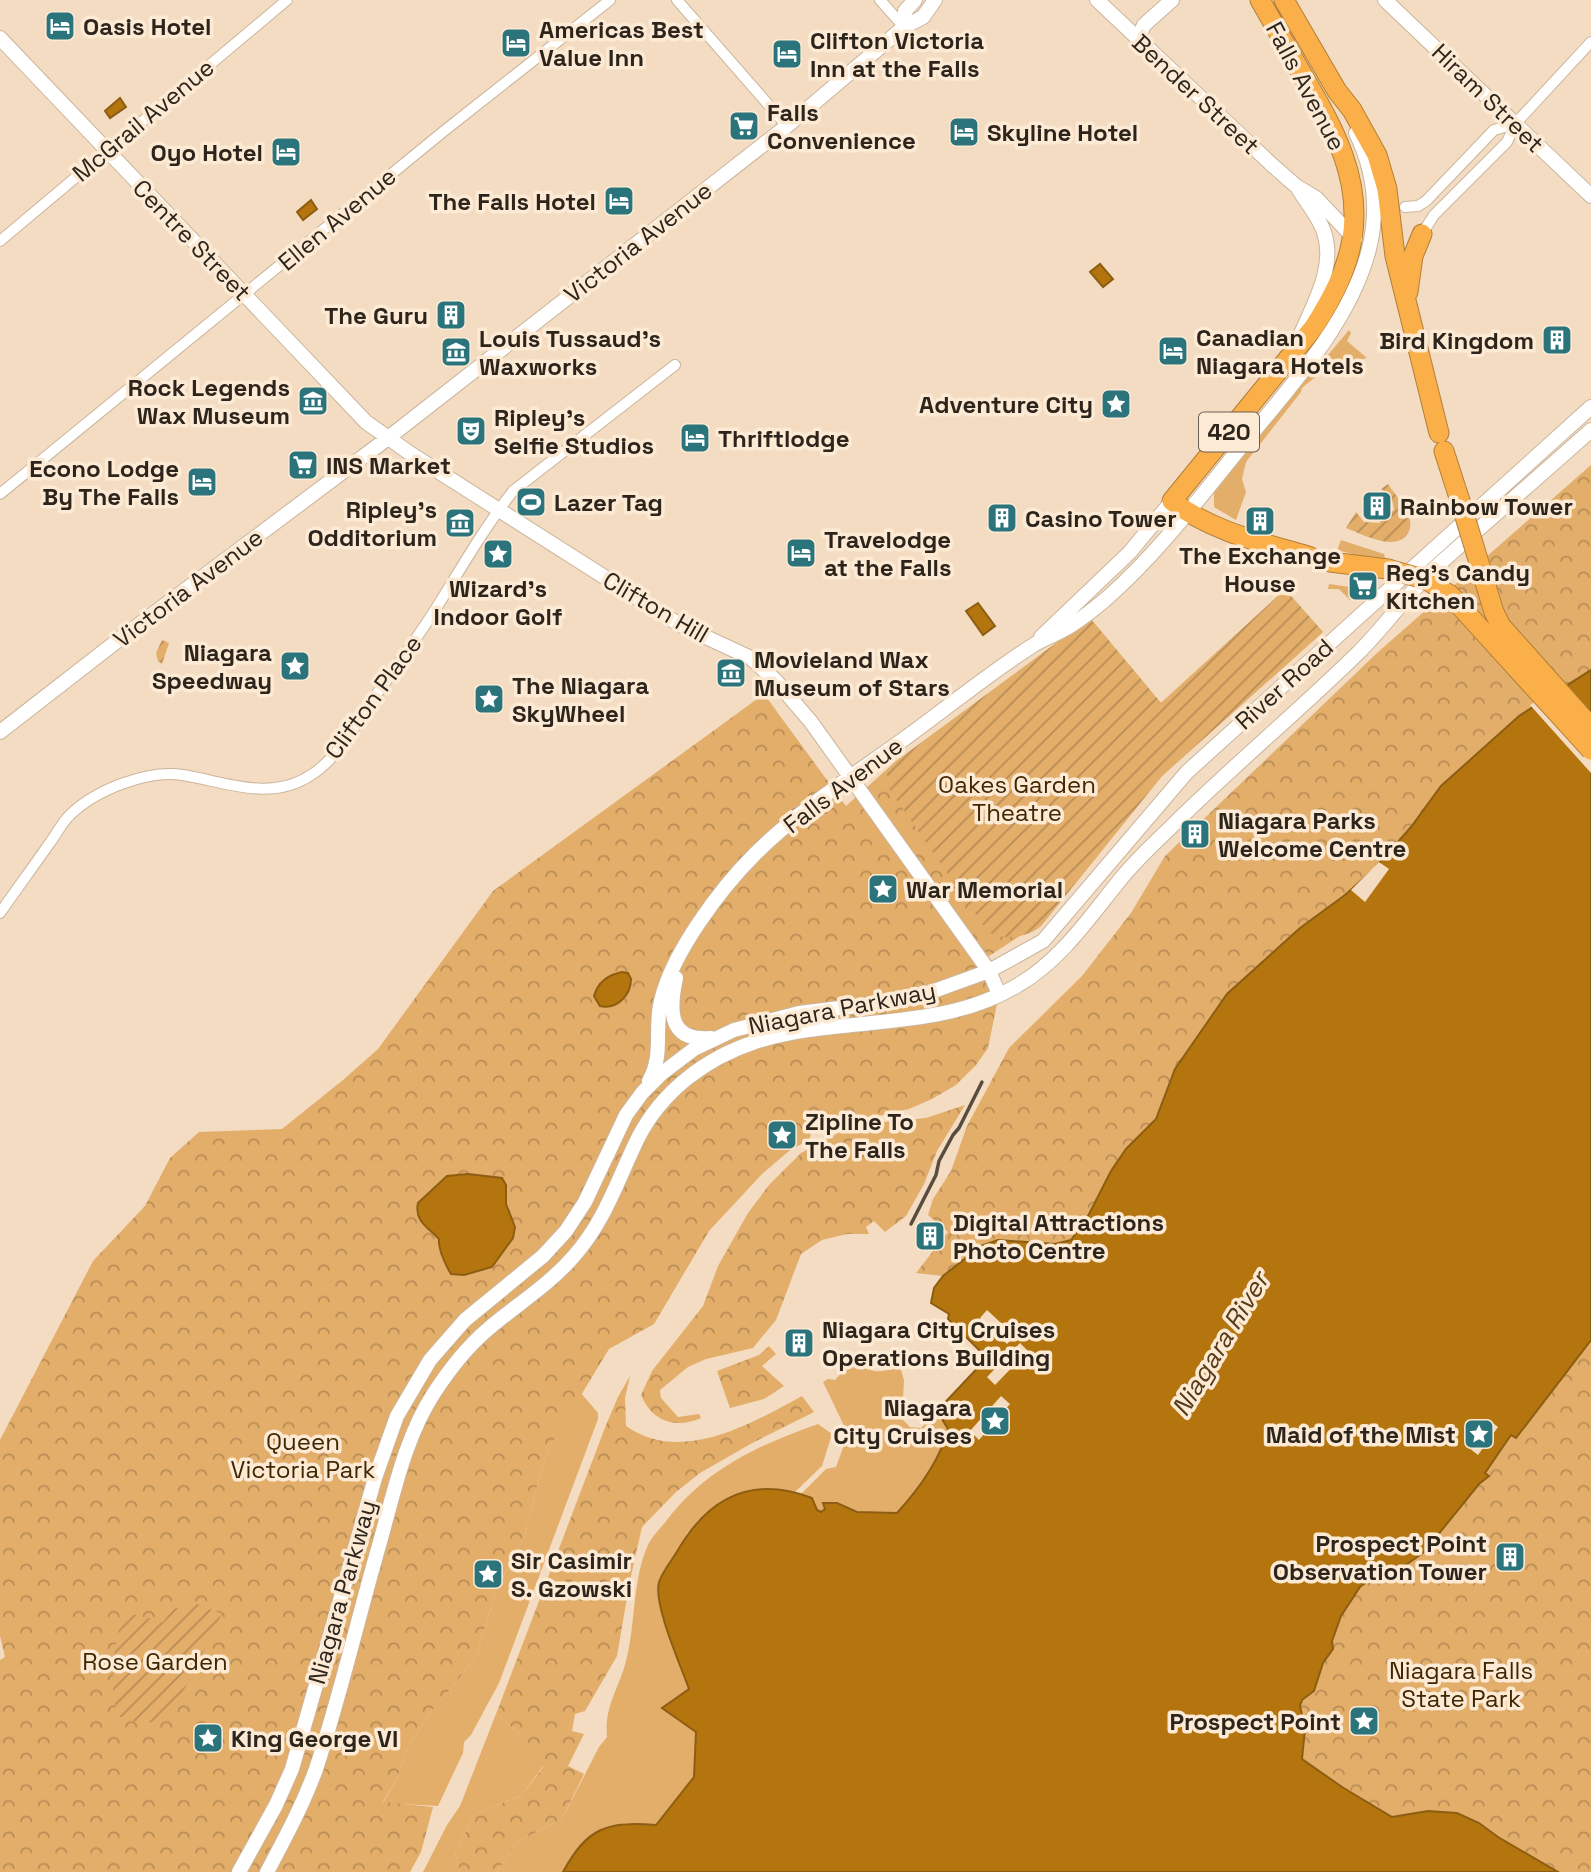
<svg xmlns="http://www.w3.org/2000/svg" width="1591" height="1872" font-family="'Space Grotesk',sans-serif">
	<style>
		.grass { fill: #e3ad6a }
		.forest { fill: url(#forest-crowns) }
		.garden { fill: url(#garden-furrows) }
		.water { fill: #b4750e; stroke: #8c5d12; stroke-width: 2 }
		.pier { fill: #f3dcc2 }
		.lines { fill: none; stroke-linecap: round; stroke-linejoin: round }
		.street-casing { stroke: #cbb59b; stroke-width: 12 }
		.secondary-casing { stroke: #cbb59b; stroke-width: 16 }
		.highway-casing { stroke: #b27e39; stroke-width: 21 }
		.street { stroke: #fff; stroke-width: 10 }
		.secondary { stroke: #fff; stroke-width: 14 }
		.highway { stroke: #faaf49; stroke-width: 19 }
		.rail { stroke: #584c3f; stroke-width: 3.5 }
		.highway-bridge-casing { stroke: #b27e39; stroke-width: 21; stroke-linecap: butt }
		.highway-bridge { stroke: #faaf49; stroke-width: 19 }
		.labels { text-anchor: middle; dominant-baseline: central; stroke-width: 7; stroke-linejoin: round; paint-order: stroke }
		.shield { fill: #fcead5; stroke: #6b5f53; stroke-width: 2 }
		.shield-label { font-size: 23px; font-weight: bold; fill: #2d241b }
		.poi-label { font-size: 24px; font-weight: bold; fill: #2d241b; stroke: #fcead5; text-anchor: start }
		.street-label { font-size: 24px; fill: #2d241b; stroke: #fcead5 }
		.park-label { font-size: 24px; fill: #412701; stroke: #fcead5 }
		.water-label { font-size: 26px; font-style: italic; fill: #573c18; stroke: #fcead5 }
	</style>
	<defs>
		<pattern id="forest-crowns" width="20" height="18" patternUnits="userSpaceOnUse" patternTransform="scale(1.75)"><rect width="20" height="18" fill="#e3ad6a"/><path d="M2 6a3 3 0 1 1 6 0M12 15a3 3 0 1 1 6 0" fill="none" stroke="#b88d56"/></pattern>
		<pattern id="garden-furrows" width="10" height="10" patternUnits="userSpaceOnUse" patternTransform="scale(1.75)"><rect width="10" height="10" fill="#e3ad6a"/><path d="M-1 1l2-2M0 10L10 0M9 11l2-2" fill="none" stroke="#b88d56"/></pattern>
	</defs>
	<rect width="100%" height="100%" fill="#f3dcc2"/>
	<path class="grass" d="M1349,330L1351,333L1347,341L1367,358C1341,363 1322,370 1302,388L1301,392L1246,462L1242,479L1246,492L1236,520L1214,507V489L1317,362H1322Z
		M1341,540L1384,554L1385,558L1360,556L1337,550Z
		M1329,584L1357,588L1368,585L1350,600L1339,589H1328Z
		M855,1358C873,1375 878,1373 900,1367L904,1380L902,1419L910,1427L921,1428L937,1411L948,1429C940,1460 918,1490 897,1513L857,1512L837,1503L823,1504L825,1510L822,1512L818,1510L812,1498L801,1494L826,1469L836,1467L848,1434L823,1382L828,1379L835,1380Z
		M581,1393L598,1413V1419L499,1683L471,1735L464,1742L463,1753L438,1806L383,1803L397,1778L408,1747L432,1710L455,1684L477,1654L496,1590L524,1538L540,1474L549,1448Z
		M818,1424L832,1434L822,1466L795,1492L783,1490L688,1532L659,1583L662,1617L689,1689L696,1732L694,1777L655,1825L624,1823L574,1852L563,1872H497L517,1842L562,1819L599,1747L607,1737C604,1706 619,1689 626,1661C636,1623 632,1581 648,1545C652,1536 661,1528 667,1520C706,1469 759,1445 818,1424Z
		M496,1714L526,1739L543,1766L522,1795L475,1814L455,1853L460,1872H423L447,1825L460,1806Z"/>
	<path class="forest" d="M1591,465V670L1519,716L1441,786L1411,827L1374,869L1345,895L1227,994L1175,1069L1156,1119L1126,1149L1087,1218L1071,1240L1055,1244L998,1240L981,1246L943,1276L916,1273L948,1232L928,1215L933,1199L951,1171L967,1126L1009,1048L1082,976L1131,913L1165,856L1377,653Z
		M1279,595L1291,596L1323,632L1162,776L1041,926L1032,932L1020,936L986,958L999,994L988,1048L976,1065L956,1085L932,1099L909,1109L852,1122L820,1128L811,1127L810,1139L789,1151L762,1174L709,1231L654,1324L609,1349L549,1448L540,1474L524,1538L496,1590L477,1654L455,1684L432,1710L408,1747L397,1778L383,1802L433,1807L421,1852L410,1872H0V1660L5,1657L0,1636V1440L93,1261L145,1206L170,1158L199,1132L282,1129L343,1080L378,1049L493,891L764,694L846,806L895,762L1090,618L1161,703Z
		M965,1105L937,1151L924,1184L906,1216L885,1232L874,1221L866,1227L869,1234H847L822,1240L801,1254L776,1320L753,1348L706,1359L688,1367L660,1390L661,1398L678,1417L699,1414L701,1418C676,1429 652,1422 641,1395L652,1371L703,1306L718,1266L748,1213L769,1185L801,1153L838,1133L883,1122L926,1118Z
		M1591,1340V1872H1558L1498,1837L1479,1823L1428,1811L1392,1817L1342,1787L1301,1759L1305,1729L1300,1706L1302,1701L1314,1691L1323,1663L1329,1655L1332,1641L1341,1616L1360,1587L1368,1581L1382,1582L1424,1552L1479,1484L1488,1477L1485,1473L1511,1435L1516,1437Z
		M769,1346L776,1354L762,1366L784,1386L764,1399L730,1408L717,1371L759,1355Z
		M630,1376L625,1398L626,1426C681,1465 751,1424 802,1396L814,1412L754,1442L700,1473L676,1492L642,1527L630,1580L617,1656L585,1711L575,1714L572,1731L584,1734L568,1766L584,1774L562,1819L517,1842L497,1872H460L455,1853L475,1814L522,1795L543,1767L526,1739L496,1714L606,1425L618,1397Z"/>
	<path class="garden" d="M1388,484C1395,494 1404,505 1409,517C1411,522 1411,528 1408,533C1396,553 1362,534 1346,528L1356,512L1364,522L1379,523L1394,510C1393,500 1391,494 1381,489Z
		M1279,595L1291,596L1323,632L1162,776L1041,926C1028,937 1004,941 988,932L887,786V771L895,762L1090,618L1161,703Z
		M162,640L169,643L162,664L158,661L156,653Z
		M197,1604L222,1614L176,1706L164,1721C146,1723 132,1724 117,1715C109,1682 113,1644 124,1612L163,1622L173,1609Z"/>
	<path class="water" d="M120,98L126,107L110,118L105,111Z
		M311,200L317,209L303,220L297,212Z
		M1100,264L1113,279L1103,287L1090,272Z
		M978,603L995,626L983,635L966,611Z
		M1591,670V1340L1516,1438L1511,1435L1485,1473L1489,1476L1479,1484L1424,1552L1382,1582L1368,1581L1360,1587L1341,1616L1332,1641L1333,1649L1323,1663L1314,1691L1302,1700L1300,1706L1305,1729L1302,1759L1342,1787L1392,1817L1428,1811L1457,1813L1479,1823L1498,1837L1558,1872H563C587,1828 606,1821 656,1825L694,1777L696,1732L662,1708L689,1689C681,1666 653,1604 659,1582C663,1571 672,1560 678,1550C709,1497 752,1475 812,1498L817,1510L821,1512L825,1509L823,1503H837L857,1512L897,1513C918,1490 940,1460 948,1429L937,1411L987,1358L948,1319L949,1314L931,1303L934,1288L943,1276L981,1246L998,1240L1055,1244L1071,1240L1087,1218L1111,1171L1126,1149L1156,1119L1175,1069L1227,994L1300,928L1345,895L1374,869L1411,827L1441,786L1519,716Z
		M622,972L628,973L631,979C631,995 617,1010 600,1006L594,996C598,982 607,975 622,972Z
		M468,1174L502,1178L506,1185V1204L515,1227L513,1238L492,1267L464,1275L451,1274C446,1266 438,1249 439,1239C428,1227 414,1221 418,1203L447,1176Z"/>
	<path class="pier" d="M1562,685L1591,716V773L1530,705Z
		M1379,862L1389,869L1365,902L1351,890Z
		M987,1310L1015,1336L1007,1344L980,1318Z
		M1020,1343L1028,1351L995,1385L987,1377Z
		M1001,1396L1010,1404L979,1440L970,1431Z
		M1489,1420L1498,1427L1478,1455L1469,1448Z"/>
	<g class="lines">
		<g class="street-casing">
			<path id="street" d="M677,0L787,126
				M880,0L904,27
				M1405,207L1418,206L1426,201L1494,130L1515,124
				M1422,234L1434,215L1507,142L1515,124L1591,42
				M0,241L287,0
				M0,494L444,131L610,0
				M0,913C16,890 33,867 49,844C56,835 62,822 71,814C96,790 148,769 183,775C226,782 270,802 311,775C337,759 354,726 371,702C393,671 415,641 435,610C460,570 484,528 513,491L675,365"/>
		</g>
		<g class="secondary-casing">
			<path id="secondary" d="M1097,0L1271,164L1296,186L1316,198L1355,239
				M1385,0L1591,196
				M904,27L905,11L915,0
				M0,38L366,422L411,454L680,625L751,658L776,681L811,722L989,971L999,994
				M1138,39L1144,25L1172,0
				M1299,190C1307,203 1319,217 1324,232C1336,267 1313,305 1300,336
				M1041,637L1130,552L1172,501
				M0,732L121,638L388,438L787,126L904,27L923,17L935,0
				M676,978C669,1010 668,1042 711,1038
				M649,1081C664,1055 654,1029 661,1001C672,953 720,889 755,854C799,810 854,775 904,739C947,708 988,674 1032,646C1042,639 1055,635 1065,629C1079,621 1094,609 1106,599C1156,555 1198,500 1240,448C1287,390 1350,324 1369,249C1379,209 1374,170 1356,133
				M239,1872L276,1805L292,1769L375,1478L397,1416L430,1360L465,1320L543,1256L566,1231L585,1202L626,1115L642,1093L661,1074L694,1049L734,1030L799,1013L881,1003L931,992L989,971L1043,941L1187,772L1591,407
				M267,1872C285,1838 303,1805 316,1769C340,1697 357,1622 378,1549C393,1497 404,1439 434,1393C449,1370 466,1348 487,1330C516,1305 549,1285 574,1256C605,1221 618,1179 638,1138C662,1091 706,1058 755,1042C840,1015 939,1033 1018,985C1060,961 1089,918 1119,881C1134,862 1151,846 1169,829C1230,768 1297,713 1359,652C1386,625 1408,593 1436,567C1487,521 1540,476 1591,430"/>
		</g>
		<g class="highway-casing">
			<path id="highway" d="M1260,0C1275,26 1290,53 1305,79C1334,129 1362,179 1352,239C1347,271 1331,300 1314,327L1172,501C1212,532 1264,543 1311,557
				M1284,0L1337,91L1352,110L1377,155L1387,189L1395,256L1439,433
				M1408,292L1413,256L1422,234
				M1444,451L1462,507
				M1330,562L1388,569"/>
		</g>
		<use href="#street" class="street"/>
		<use href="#secondary" class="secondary"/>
		<use href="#highway" class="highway"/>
		<path class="rail" d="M911,1224L936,1175L939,1161L953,1135L959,1128L982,1082"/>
		<g class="highway-bridge-casing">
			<path id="highway-bridge" d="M1462,507L1494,612L1501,626L1591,727
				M1388,569L1427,580L1450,595L1591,750"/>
		</g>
		<use href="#highway-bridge" class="highway-bridge"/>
	</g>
	<defs>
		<g id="hotel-square" transform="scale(1.575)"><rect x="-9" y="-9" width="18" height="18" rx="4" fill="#2b747b" stroke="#fcead5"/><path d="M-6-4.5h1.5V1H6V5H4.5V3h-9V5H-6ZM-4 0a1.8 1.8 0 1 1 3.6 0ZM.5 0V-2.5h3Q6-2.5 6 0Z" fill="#fff"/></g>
		<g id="supermarket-square" transform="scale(1.575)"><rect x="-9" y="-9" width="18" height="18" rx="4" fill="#2b747b" stroke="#fcead5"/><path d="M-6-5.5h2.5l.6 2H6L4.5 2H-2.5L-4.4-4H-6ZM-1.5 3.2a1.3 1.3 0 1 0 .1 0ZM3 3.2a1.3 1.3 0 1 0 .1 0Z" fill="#fff"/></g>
		<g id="building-square" transform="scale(1.575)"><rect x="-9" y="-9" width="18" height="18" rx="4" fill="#2b747b" stroke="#fcead5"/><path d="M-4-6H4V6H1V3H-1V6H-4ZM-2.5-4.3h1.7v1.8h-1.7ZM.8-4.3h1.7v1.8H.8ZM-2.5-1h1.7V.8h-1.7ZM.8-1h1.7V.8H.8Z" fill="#fff"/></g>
		<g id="museum-square" transform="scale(1.575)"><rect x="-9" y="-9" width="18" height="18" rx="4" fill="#2b747b" stroke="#fcead5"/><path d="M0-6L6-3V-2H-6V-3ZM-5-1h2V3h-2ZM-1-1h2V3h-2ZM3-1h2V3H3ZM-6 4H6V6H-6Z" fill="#fff"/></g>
		<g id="sight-square" transform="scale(1.575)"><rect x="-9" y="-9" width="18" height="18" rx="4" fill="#2b747b" stroke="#fcead5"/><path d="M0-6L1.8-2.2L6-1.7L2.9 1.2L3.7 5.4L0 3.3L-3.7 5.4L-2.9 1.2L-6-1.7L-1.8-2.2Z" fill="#fff"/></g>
		<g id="theatre-square" transform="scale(1.575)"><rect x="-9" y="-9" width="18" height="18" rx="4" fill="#2b747b" stroke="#fcead5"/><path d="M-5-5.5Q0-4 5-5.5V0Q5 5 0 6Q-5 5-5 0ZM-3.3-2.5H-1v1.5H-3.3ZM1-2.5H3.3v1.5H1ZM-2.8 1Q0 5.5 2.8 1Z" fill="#fff"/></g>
		<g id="stadium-square" transform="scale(1.575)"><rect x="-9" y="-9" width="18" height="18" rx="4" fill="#2b747b" stroke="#fcead5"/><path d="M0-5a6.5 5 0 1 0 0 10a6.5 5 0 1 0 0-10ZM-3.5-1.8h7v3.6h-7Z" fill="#fff"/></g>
	</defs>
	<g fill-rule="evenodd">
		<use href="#hotel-square" x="60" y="26"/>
		<use href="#hotel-square" x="516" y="43"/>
		<use href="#hotel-square" x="787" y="54"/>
		<use href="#supermarket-square" x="744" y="126"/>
		<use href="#hotel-square" x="964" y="132"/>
		<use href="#hotel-square" x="286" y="152"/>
		<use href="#hotel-square" x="619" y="201"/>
		<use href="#building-square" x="451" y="315"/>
		<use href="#building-square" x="1557" y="340"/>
		<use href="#hotel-square" x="1173" y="351"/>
		<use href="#museum-square" x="456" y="352"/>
		<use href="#museum-square" x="313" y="401"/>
		<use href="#sight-square" x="1116" y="404"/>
		<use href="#theatre-square" x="471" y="431"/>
		<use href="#hotel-square" x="695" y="438"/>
		<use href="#supermarket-square" x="303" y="465"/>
		<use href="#hotel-square" x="202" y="482"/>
		<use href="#stadium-square" x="531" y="502"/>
		<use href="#building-square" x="1377" y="506"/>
		<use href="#building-square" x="1002" y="518"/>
		<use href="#building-square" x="1260" y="521"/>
		<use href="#museum-square" x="460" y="523"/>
		<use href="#hotel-square" x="801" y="553"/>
		<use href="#sight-square" x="498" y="554"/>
		<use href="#supermarket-square" x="1363" y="586"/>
		<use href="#sight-square" x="295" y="666"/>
		<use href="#museum-square" x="731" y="673"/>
		<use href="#sight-square" x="489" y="699"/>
		<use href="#building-square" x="1195" y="834"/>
		<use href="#sight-square" x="883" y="889"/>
		<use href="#sight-square" x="782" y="1135"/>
		<use href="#building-square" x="930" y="1236"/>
		<use href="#building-square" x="799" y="1343"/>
		<use href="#sight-square" x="995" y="1421"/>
		<use href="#sight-square" x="1479" y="1434"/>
		<use href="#building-square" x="1510" y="1557"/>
		<use href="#sight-square" x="488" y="1574"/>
		<use href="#sight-square" x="1364" y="1721"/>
		<use href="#sight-square" x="208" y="1738"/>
	</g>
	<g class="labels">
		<rect class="shield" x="1199" y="412.5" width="60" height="39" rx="5"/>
		<g class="shield-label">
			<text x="1229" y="432">420</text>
		</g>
		<g class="poi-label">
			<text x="83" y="26">Oasis Hotel</text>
			<text x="539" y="29">Americas Best<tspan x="539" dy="28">Value Inn</tspan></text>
			<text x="810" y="40">Clifton Victoria<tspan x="810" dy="28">Inn at the Falls</tspan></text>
			<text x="767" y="112">Falls<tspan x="767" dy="28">Convenience</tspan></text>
			<text x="987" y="132">Skyline Hotel</text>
			<text x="263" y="152" text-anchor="end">Oyo Hotel</text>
			<text x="596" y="201" text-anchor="end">The Falls Hotel</text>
			<text x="428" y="315" text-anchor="end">The Guru</text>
			<text x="1196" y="337">Canadian<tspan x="1196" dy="28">Niagara Hotels</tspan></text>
			<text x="479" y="338">Louis Tussaud's<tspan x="479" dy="28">Waxworks</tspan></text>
			<text x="1534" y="340" text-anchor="end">Bird Kingdom</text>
			<text x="290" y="387" text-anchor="end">Rock Legends<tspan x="290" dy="28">Wax Museum</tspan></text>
			<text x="1093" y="404" text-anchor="end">Adventure City</text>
			<text x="494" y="417">Ripley's<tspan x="494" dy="28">Selfie Studios</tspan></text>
			<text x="718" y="438">Thriftlodge</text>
			<text x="326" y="465">INS Market</text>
			<text x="179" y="468" text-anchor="end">Econo Lodge<tspan x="179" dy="28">By The Falls</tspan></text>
			<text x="554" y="502">Lazer Tag</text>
			<text x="1400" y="506">Rainbow Tower</text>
			<text x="437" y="509" text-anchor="end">Ripley's<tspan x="437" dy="28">Odditorium</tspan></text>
			<text x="1025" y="518">Casino Tower</text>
			<text x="824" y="539">Travelodge<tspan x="824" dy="28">at the Falls</tspan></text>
			<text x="1260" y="555" text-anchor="middle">The Exchange<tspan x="1260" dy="28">House</tspan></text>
			<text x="1386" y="572">Reg’s Candy<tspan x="1386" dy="28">Kitchen</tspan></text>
			<text x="498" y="588" text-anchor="middle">Wizard's<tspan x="498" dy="28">Indoor Golf</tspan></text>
			<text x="272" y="652" text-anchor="end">Niagara<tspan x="272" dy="28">Speedway</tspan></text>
			<text x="754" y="659">Movieland Wax<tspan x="754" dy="28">Museum of Stars</tspan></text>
			<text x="512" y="685">The Niagara<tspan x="512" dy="28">SkyWheel</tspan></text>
			<text x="1218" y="820">Niagara Parks<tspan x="1218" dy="28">Welcome Centre</tspan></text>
			<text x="906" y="889">War Memorial</text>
			<text x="805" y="1121">Zipline To<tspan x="805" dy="28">The Falls</tspan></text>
			<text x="953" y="1222">Digital Attractions<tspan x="953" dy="28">Photo Centre</tspan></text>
			<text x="822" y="1329">Niagara City Cruises<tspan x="822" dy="28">Operations Building</tspan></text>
			<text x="972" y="1407" text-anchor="end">Niagara<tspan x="972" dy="28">City Cruises</tspan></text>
			<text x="1456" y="1434" text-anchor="end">Maid of the Mist</text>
			<text x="1487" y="1543" text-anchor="end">Prospect Point<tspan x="1487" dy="28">Observation Tower</tspan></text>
			<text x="511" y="1560">Sir Casimir<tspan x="511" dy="28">S. Gzowski</tspan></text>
			<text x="1341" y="1721" text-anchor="end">Prospect Point</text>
			<text x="231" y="1738">King George VI</text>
		</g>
		<g class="street-label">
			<text transform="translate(1306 86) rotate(62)">Falls Avenue</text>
			<text transform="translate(1196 94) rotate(43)">Bender Street</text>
			<text transform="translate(1488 98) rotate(44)">Hiram Street</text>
			<text transform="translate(143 120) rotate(-40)">McGrail Avenue</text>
			<text transform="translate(337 219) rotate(-40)">Ellen Avenue</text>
			<text transform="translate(192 240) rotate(46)">Centre Street</text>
			<text transform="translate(638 242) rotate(-38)">Victoria Avenue</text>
			<text transform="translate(188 588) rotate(-37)">Victoria Avenue</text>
			<text transform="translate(656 607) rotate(30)">Clifton Hill</text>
			<text transform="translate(1284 684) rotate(-42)">River Road</text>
			<text transform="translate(373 697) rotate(-54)">Clifton Place</text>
			<text transform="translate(843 785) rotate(-37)">Falls Avenue</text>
			<text transform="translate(842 1008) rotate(-11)">Niagara Parkway</text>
			<text transform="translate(342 1592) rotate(-74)">Niagara Parkway</text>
		</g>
		<g class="park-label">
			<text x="1017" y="784">Oakes Garden<tspan x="1017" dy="28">Theatre</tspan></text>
			<text x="303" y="1441">Queen<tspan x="303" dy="28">Victoria Park</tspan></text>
			<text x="155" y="1661">Rose Garden</text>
			<text x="1461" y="1670">Niagara Falls<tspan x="1461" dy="28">State Park</tspan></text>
		</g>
		<g class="water-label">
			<text transform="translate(1220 1344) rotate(-59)">Niagara River</text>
		</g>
	</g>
</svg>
